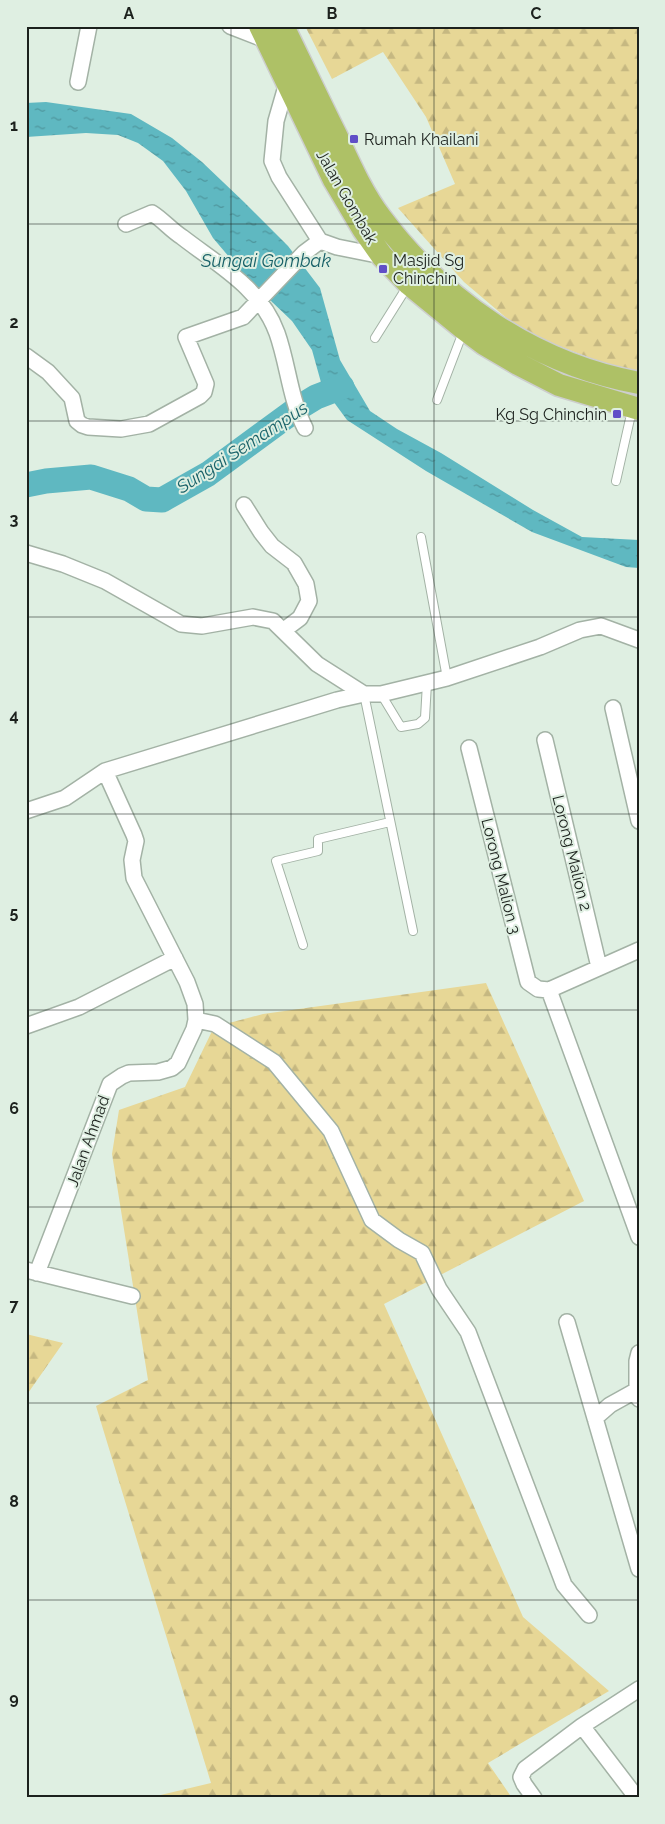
<svg xmlns="http://www.w3.org/2000/svg" width="665" height="1824" font-family="Raleway,sans-serif">
	<style>
		.forest { fill: url(#forest-firs) }
		.water { fill: url(#water-ripples) }
		.lines { fill: none; stroke-linecap: round; stroke-linejoin: round }
		.river { stroke: #5fb8c1; stroke-width: 25 }
		.lane-casing { stroke: #a3b2a5; stroke-width: 10 }
		.street-casing { stroke: #a3b2a5; stroke-width: 18 }
		.primary-casing { stroke: #cdcecd; stroke-width: 25 }
		.lane { stroke: #fff; stroke-width: 8 }
		.street { stroke: #fff; stroke-width: 15 }
		.primary { stroke: #aec166; stroke-width: 22 }
		.grid { fill: none; stroke: #1c211d; stroke-width: 1; stroke-opacity: 0.55 }
		.poi-dot { fill: #604ec7; stroke: #dfefe2; stroke-width: 2 }
		.labels { text-anchor: middle; dominant-baseline: central; stroke-width: 4; stroke-linejoin: round; paint-order: stroke }
		.poi-label { font-size: 16px; fill: #1c211d; stroke: #dfefe2; text-anchor: start }
		.street-label { font-size: 16px; fill: #1c211d; stroke: #dfefe2 }
		.water-label { font-size: 18px; font-style: italic; fill: #186168; stroke: #dfefe2 }
		.neatline { fill: none; stroke: #1c211d; stroke-width: 2 }
		.grid-label { font-size: 16px; text-anchor: middle; font-weight: bold; fill: #1c211d }
	</style>
	<defs>
		<pattern id="forest-firs" width="22" height="20" patternUnits="userSpaceOnUse" patternTransform="scale(1.25)"><rect width="22" height="20" fill="#e7d796"/><path d="M5 1l3.5 6h-7zM16 11l3.5 6h-7z" fill="#c6b881"/></pattern>
		<pattern id="water-ripples" width="26" height="14" patternUnits="userSpaceOnUse" patternTransform="scale(1.25)"><rect width="26" height="14" fill="#5fb8c1"/><path d="M2 4q2-2 4 0t4 0M15 11q2-2 4 0t4 0" fill="none" stroke="#4e959c"/></pattern>
	</defs>
	<rect width="100%" height="100%" fill="#dfefe2"/>
	<path class="forest" d="M305,26H639V371L603,363L523,332L464,282L398,208L455,184L426,117L383,52L332,79Z
		M486,983L584,1201L384,1304L523,1617L609,1691L488,1763L512,1798H148L211,1783L96,1406L148,1380L112,1154L119,1110L185,1087L214,1027L263,1014Z
		M26,1334L63,1343L26,1396Z"/>
	<path class="water" d="M46,102L131,114L172,138L202,162L244,202L288,246L320,288L340,360L370,411L397,429L441,453L533,510L582,537L639,540V568L626,567L532,532L426,471L347,420L322,386L312,350L292,321L247,278L213,238L186,191L163,161L138,143L118,135L86,133L26,137V103Z"/>
	<g class="lines">
		<path class="river" d="M26,485L46,481L91,477L129,489L146,499L162,500L208,474L298,408L316,397L342,387"/>
		<g class="lane-casing">
			<path id="lane" d="M375,338L407,287
				M437,400L463,332
				M616,481L632,410
				M421,537L447,678
				M364,694L413,931
				M381,694L401,727L418,724L425,718L427,683
				M303,945L276,861L318,851V839L390,822"/>
		</g>
		<g class="street-casing">
			<path id="street" d="M230,26L266,40
				M78,82L89,26
				M287,83L276,121L272,161L279,177L320,241L337,247L382,256
				M126,224L152,213C163,220 171,230 182,237C218,265 261,288 277,333C288,364 290,399 305,428
				M26,356L48,372L72,398L77,421L82,425L88,427L121,429L149,424L200,396L204,392L206,384L186,337L243,317L304,253L320,241
				M244,505L261,532L272,546L294,563L306,584L309,601L300,618L284,630
				M26,553L63,564L105,581L181,624L202,626L253,617L273,621L317,664L364,694
				M613,708L639,821
				M545,740L599,967
				M469,748L528,982L538,989L549,990L639,950
				M26,811L65,798L105,771L337,700L364,694H381L447,678L540,647L580,630L601,626L639,640
				M549,990L639,1237
				M196,1020L215,1024L274,1062L331,1131L372,1220L399,1240L422,1253L439,1289L468,1332L564,1585L589,1615
				M26,1026L79,1007L175,958
				M26,1270L132,1296
				M37,1273L110,1084L122,1076L129,1073L158,1072L172,1068L178,1063L194,1029L196,1020L195,1004L187,982L134,878L132,860L136,841L134,835L105,771
				M567,1322L639,1569
				M637,1390V1361L639,1353
				M595,1418L610,1405L637,1390L639,1399
				M582,1726L637,1798
				M534,1798L524,1784L521,1777L525,1769L582,1726L639,1689"/>
		</g>
		<g class="primary-casing">
			<path id="primary" d="M260,26L334,180L363,229L382,256L409,284L464,329L484,344L518,364L559,385L639,409
				M283,26C301,63 318,99 336,135C349,163 362,193 381,218C444,302 535,364 639,383"/>
		</g>
		<use href="#lane" class="lane"/>
		<use href="#street" class="street"/>
		<use href="#primary" class="primary"/>
	</g>
	<path class="grid" d="M231,26V1798M434,26V1798M26,224H639M26,421H639M26,617H639M26,814H639M26,1010H639M26,1207H639M26,1403H639M26,1600H639"/>
	<g class="poi-dot">
		<rect x="349" y="134" width="10" height="10" rx="2.5"/>
		<rect x="378" y="264" width="10" height="10" rx="2.5"/>
		<rect x="612" y="409" width="10" height="10" rx="2.5"/>
	</g>
	<g class="labels">
		<g class="poi-label">
			<text x="364" y="139">Rumah Khailani</text>
			<text x="393" y="260">Masjid Sg<tspan x="393" dy="18">Chinchin</tspan></text>
			<text x="607" y="414" text-anchor="end">Kg Sg Chinchin</text>
		</g>
		<g class="street-label">
			<text transform="translate(347 197) rotate(60)">Jalan Gombak</text>
			<text transform="translate(572 853) rotate(76)">Lorong Malion 2</text>
			<text transform="translate(501 876) rotate(76)">Lorong Malion 3</text>
			<text transform="translate(88 1141) rotate(-70)">Jalan Ahmad</text>
		</g>
		<g class="water-label">
			<text x="266" y="260">Sungai Gombak</text>
			<text transform="translate(242 447) rotate(-33)">Sungai Semampus</text>
		</g>
	</g>
	<rect width="665" height="1824" fill="none" stroke="#dfefe2" stroke-width="55"/>
	<rect x="28" y="28" width="610" height="1768" class="neatline"/>
	<g class="grid-label">
		<text x="129" y="19">A</text>
		<text x="332" y="19">B</text>
		<text x="536" y="19">C</text>
		<text x="14" y="131">1</text>
		<text x="14" y="328">2</text>
		<text x="14" y="525">3</text>
		<text x="14" y="721">4</text>
		<text x="14" y="918">5</text>
		<text x="14" y="1114">6</text>
		<text x="14" y="1311">7</text>
		<text x="14" y="1507">8</text>
		<text x="14" y="1704">9</text>
	</g>
</svg>
